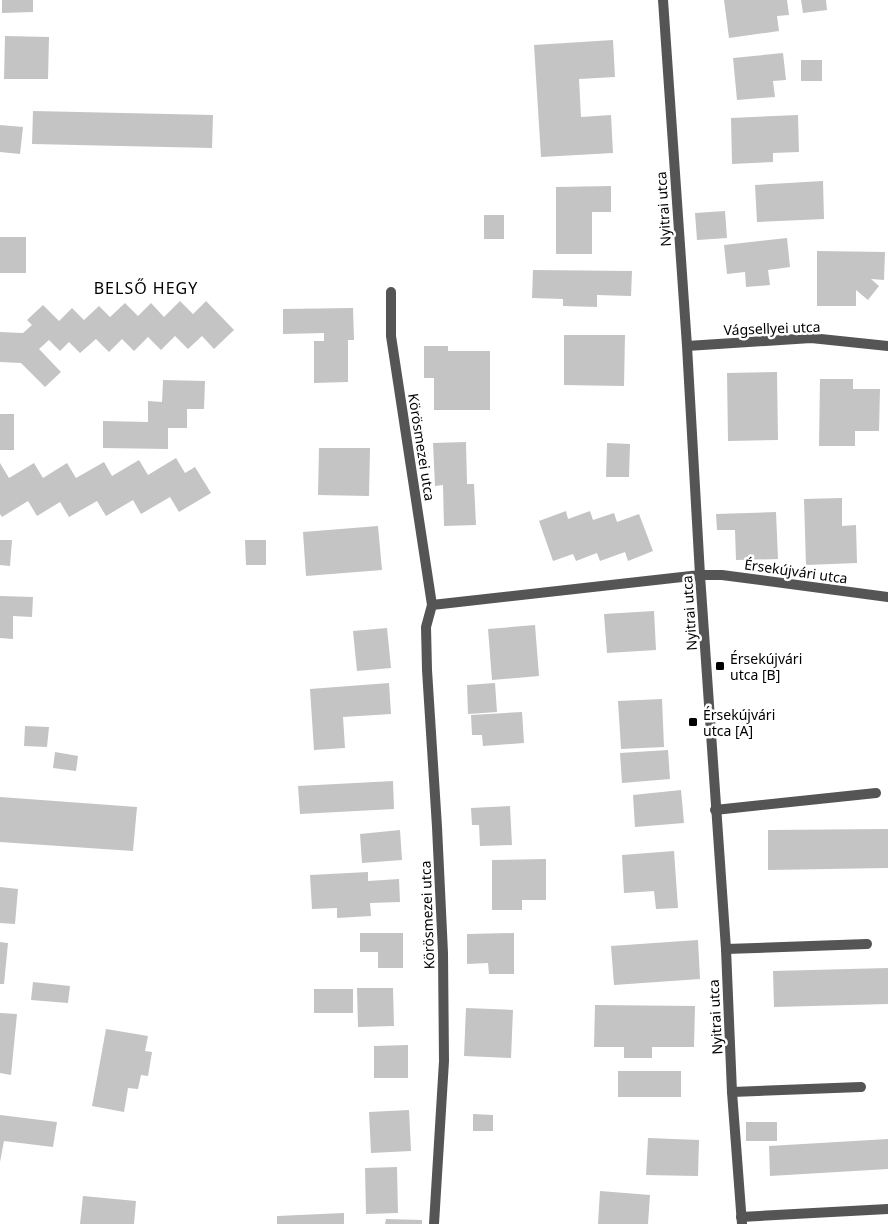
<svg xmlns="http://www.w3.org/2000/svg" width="888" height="1224" font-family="'Noto Sans',sans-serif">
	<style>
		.building { fill: #c4c4c4 }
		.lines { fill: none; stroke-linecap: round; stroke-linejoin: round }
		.service { stroke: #555; stroke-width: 10 }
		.minor { stroke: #555; stroke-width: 10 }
		.poi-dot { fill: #000; stroke: #fff; stroke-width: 2 }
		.labels { text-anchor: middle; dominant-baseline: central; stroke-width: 5; stroke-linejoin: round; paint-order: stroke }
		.street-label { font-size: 14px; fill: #000; stroke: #fff }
		.poi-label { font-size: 14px; fill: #000; stroke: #fff; text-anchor: start }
		.quarter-label { font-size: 16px; letter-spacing: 1px; fill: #000; stroke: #fff }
	</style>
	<rect width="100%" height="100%" fill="#fff"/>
	<path class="building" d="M2,0H33V12L2,13Z
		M724,0H787L789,15L777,16L779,31L729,38Z
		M801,0H826L827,10L803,13Z
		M5,36L49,37L48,79H4Z
		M613,40L615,77L579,79L581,117L611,115L613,153L541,157L534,45Z
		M783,53L786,80L773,81L775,97L737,100L733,58Z
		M801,60H822V81H801Z
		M33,111L213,115L212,148L32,144Z
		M798,115L799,152L773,153V162L732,164L731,118Z
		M0,125L23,127L20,154L0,152Z
		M823,181L824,219L757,222L755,185Z
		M611,186V212H592V254H556V187Z
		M725,211L727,238L697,240L695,213Z
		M484,215H504V239H484Z
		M0,237H26V273H0Z
		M787,238L790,267L768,270L770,285L746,287L745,272L727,274L724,245Z
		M817,251L885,252L884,280L871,279L879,286L868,300L856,290V306H817Z
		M533,270L632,271L631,296L597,295V307L563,306V299L532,298Z
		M180,301L193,314L206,301L234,330L214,349L202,336L188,349L175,336L161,350L148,337L134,351L122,339L109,352L96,339L80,353L69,342L60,351L49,340L39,349L61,372L45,387L21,363L0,362V332L23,333L32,325L27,320L43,305L59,321L72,308L84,320L99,306L110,317L125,303L138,316L151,303L164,317Z
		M353,308L354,340H348V382L314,383V341H324V333L283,334V309Z
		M564,335H625L624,386L564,385Z
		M424,346H448V351H490V410H434V378H424Z
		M777,372L778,440L728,441L727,373Z
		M820,379H853V389H880L879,431H855V446H819Z
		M163,380L205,381L204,409H187V428H168V449L103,448V421L148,422V401L162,402Z
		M0,414H14V450H0Z
		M466,442L467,484H474L476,525L444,526L443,485L435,486L433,443Z
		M607,443L630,444L629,477H606Z
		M319,448H370L369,496L318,495Z
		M176,458L185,473L195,467L211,493L179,512L170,497L141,514L133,500L106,516L97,501L69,517L60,502L37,516L28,501L2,517L0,514V463L9,478L34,463L43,478L67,463L76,478L104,462L112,476L139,460L148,475Z
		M842,498V526L856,525L857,563L806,565L804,499Z
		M566,511L568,519L590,511L593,520L614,513L617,522L639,514L653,551L628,561L625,552L600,561L597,553L576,561L573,554L553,561L539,521Z
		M776,512L778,559L736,560L735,530H717L716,514Z
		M378,526L382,570L306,576L303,532Z
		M0,540H12L10,566L0,565Z
		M245,540H266V565H246Z
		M0,596L33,597L32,617L13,616V639L0,638Z
		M654,611L656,650L607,653L604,614Z
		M535,625L539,676L492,680L488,629Z
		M387,628L391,668L357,671L353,631Z
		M389,683L391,714L343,717L345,748L314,750L310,689Z
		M495,683L497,712L468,714L467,685Z
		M662,699L664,747L621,749L618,701Z
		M522,712L524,743L483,746L482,735H472L471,715Z
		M25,726L49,727L47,747L24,746Z
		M668,750L670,779L622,783L620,753Z
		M55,752L78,756L76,771L53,768Z
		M393,781L394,809L300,814L298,786Z
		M681,790L684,823L635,827L633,795Z
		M0,797L137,807L133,851L0,842Z
		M510,806L512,845L480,846L479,825H472L471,808Z
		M888,829V868L768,870V830Z
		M400,830L402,860L362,863L360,834Z
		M674,851L678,908L656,909L654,891L624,893L622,855Z
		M546,859V900H522V910H492V860Z
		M368,872V881L399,879L400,902L370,903L371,916L337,918V908L312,909L310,875Z
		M0,887L18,889L15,924L0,923Z
		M360,933H403V968H378V952H360Z
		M514,933V974H489L488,963L467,964V934Z
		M698,940L700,979L614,985L611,946Z
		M0,942L8,943L4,984H0Z
		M888,968V1004L774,1007L773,971Z
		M33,982L70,986L68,1003L31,1000Z
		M357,988H393L394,1026L358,1027Z
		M314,989H353V1013H314Z
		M595,1005L695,1006L694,1047H652V1058H624V1047H594Z
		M466,1008L513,1010L511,1058L464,1056Z
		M0,1013L17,1014L11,1075L0,1073Z
		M106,1029L148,1036L145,1051L152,1052L148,1076L141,1075L138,1089L128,1088L124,1112L92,1106Z
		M408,1045V1078H374V1046Z
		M618,1071H681V1097H618Z
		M409,1110L411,1151L371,1153L369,1112Z
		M473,1114L493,1115V1131H473Z
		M0,1115L57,1122L53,1147L4,1141L0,1162Z
		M746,1122H777V1141H746Z
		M648,1138L699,1140L698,1176L646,1175Z
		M888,1139V1169L770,1176L769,1146Z
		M397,1167L398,1213L366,1214L365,1168Z
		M600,1191L650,1195L648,1224H598Z
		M83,1196L136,1201L134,1224H80Z
		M344,1213V1224H277V1216Z
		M386,1219L422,1220V1224H385Z"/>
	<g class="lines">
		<path class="service" d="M715,810L876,793
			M726,949L867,944
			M732,1092L861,1087
			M741,1217L888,1209"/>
		<path class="minor" d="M663,0L687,346L700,575L726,949L732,1092L742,1224
			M391,292V336L432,605
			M687,346L811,338L888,346
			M434,1224L444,1061L443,953L437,827L427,670L426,627L432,605L700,575H722L888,597"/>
	</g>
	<g class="poi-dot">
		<rect x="715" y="661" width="10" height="10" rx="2.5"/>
		<rect x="688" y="717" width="10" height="10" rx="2.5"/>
	</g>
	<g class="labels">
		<g class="street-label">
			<text transform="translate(663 209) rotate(-94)">Nyitrai utca</text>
			<text transform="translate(772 328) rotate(-2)">Vágsellyei utca</text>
			<text transform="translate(422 447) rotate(81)">Körösmezei utca</text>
			<text transform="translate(796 571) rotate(8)">Érsekújvári utca</text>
			<text transform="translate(689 613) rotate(-94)">Nyitrai utca</text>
			<text transform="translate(427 915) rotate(-92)">Körösmezei utca</text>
			<text transform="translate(715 1017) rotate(-93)">Nyitrai utca</text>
		</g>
		<g class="poi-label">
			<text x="730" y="658">Érsekújvári<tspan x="730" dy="16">utca [B]</tspan></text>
			<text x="703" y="714">Érsekújvári<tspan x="703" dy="16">utca [A]</tspan></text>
		</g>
		<g class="quarter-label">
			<text x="146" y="288">BELSŐ HEGY</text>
		</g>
	</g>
</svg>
